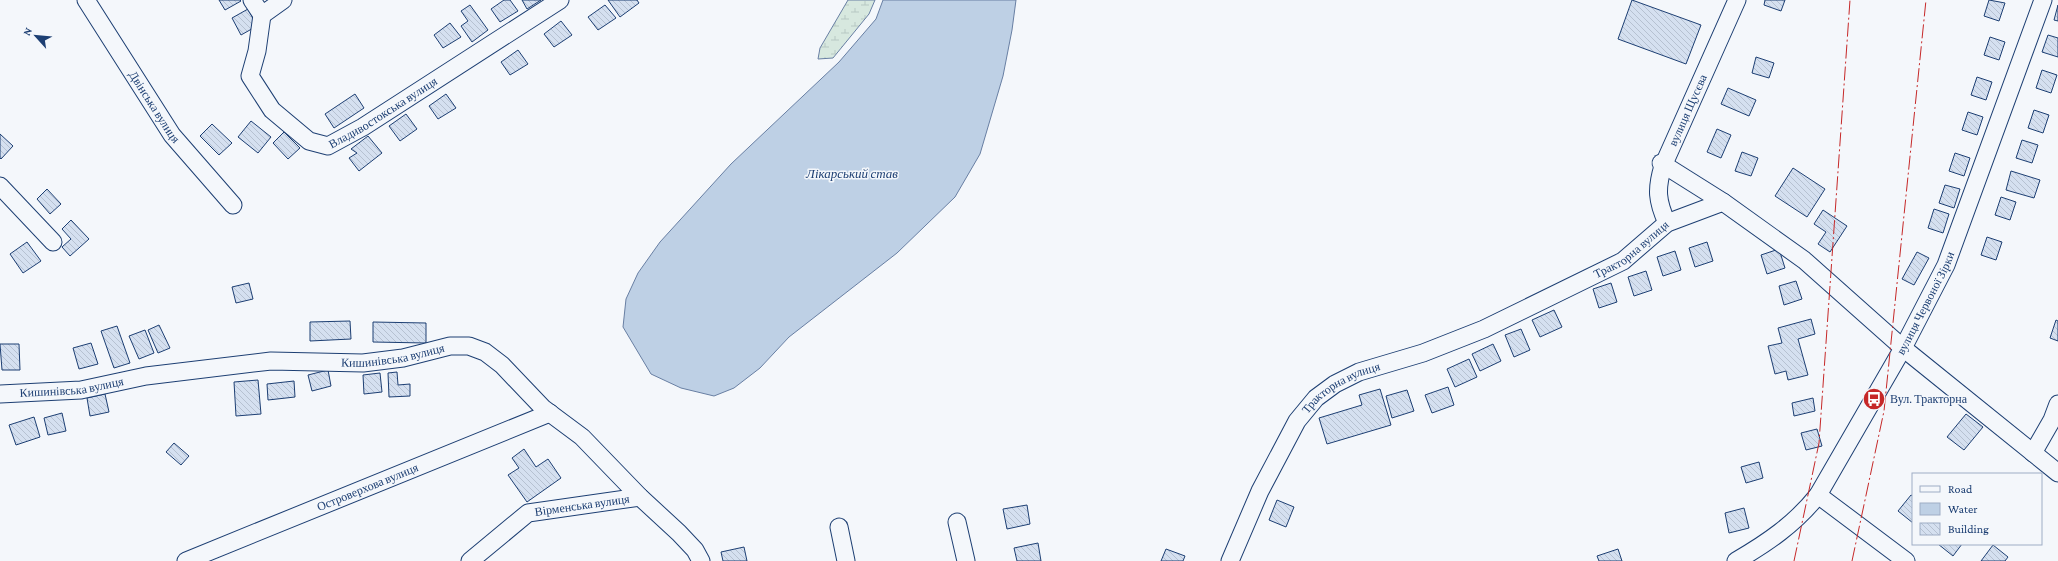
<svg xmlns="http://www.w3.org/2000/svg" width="2058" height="561" font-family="'Crimson Pro',serif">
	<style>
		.wetland { fill: url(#wetland-marsh); stroke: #687fa3 }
		.water { fill: #bed0e5; stroke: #687fa3 }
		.building { fill: url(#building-back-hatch); stroke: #1d3f73 }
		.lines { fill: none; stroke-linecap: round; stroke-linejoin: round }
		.minor-casing { stroke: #1d3f73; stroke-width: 19 }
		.minor { stroke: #f4f7fb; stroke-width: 17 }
		.power { stroke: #c62828; stroke-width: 1; stroke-dasharray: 14 3 2 3; stroke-linecap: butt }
		.labels { text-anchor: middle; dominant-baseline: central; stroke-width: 3; stroke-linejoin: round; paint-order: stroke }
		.street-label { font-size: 12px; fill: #1d3f73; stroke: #f4f7fb }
		.poi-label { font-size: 12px; fill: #1d3f73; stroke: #f4f7fb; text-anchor: start }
		.water-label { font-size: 13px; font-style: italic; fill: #1d3f73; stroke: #f4f7fb }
	</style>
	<defs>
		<pattern id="wetland-marsh" width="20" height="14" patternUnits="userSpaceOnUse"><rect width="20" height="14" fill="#d7e8df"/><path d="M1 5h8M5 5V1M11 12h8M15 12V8" fill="none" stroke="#b8c8c3"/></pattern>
		<pattern id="building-back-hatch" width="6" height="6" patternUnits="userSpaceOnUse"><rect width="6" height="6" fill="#d5e0f0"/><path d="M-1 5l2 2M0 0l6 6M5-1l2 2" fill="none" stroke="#b6c1d1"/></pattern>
	</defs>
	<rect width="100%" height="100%" fill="#f4f7fb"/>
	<path class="wetland" d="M848,0H875L869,14L833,58L818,59L820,48Z"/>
	<path class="water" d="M883,0H1016L1012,30L1003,76L980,154L955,197L897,253L789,337L760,368L734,388L714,396L681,388L651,374L623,327L626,299L638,273L660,242L731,164L839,62L876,19Z"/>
	<path class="building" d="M219,0H240L241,1L225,10Z
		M504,0H510L518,11L500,22L491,9Z
		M522,0H541L527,9Z
		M608,0H637L639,3L620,17Z
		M1632,0L1701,25L1686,64L1618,39Z
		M1765,0H1785L1781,11L1764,5Z
		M1989,0L2005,3L1999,21L1984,16Z
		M470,5L488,30L472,42L461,26L468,21L461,11Z
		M605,5L616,18L598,30L588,17Z
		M2058,5V21L2054,20Z
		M248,9L257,26L241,35L232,18Z
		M561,21L572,35L554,47L544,34Z
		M450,23L461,37L443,48L434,35Z
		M2048,35L2058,38V57L2042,52Z
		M1990,37L2005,42L1999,60L1984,55Z
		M518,50L528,64L510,75L501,62Z
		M1756,57L1774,63L1769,78L1752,73Z
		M2042,70L2057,75L2051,93L2036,88Z
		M1977,77L1992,82L1986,100L1971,95Z
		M1728,88L1756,100L1749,116L1721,104Z
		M355,94L364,108L334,128L325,114Z
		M446,94L456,108L438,119L429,106Z
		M2034,110L2049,115L2043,133L2028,128Z
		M1968,112L1983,117L1977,135L1962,130Z
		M406,114L417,129L400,141L389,126Z
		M251,121L271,137L258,153L238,137Z
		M212,124L232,143L219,155L200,136Z
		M1717,129L1731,135L1721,158L1707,152Z
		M284,132L300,148L288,159L273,143Z
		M0,134L13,146L1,159L0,158Z
		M368,136L382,153L359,171L349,158L357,153L351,149Z
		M2022,140L2038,145L2032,163L2016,158Z
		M1742,152L1758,158L1751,176L1735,171Z
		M1955,153L1970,158L1964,176L1949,171Z
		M1793,168L1825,189L1807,217L1775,196Z
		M2011,171L2040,180L2034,198L2006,190Z
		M1945,185L1960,189L1954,208L1939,203Z
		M47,189L61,204L50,214L37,199Z
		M2001,197L2016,202L2010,220L1995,215Z
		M1934,209L1949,214L1943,233L1928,228Z
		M1823,210L1847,226L1830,252L1818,244L1826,232L1814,224Z
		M71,220L89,239L70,256L62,247L71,239L62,229Z
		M1987,237L2002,242L1996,260L1981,255Z
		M27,242L41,261L23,273L10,254Z
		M1707,242L1713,261L1695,267L1689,248Z
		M1779,249L1785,268L1767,274L1761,255Z
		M1675,251L1681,270L1663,276L1657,257Z
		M1917,252L1929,258L1914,285L1902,279Z
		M1646,271L1652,290L1634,296L1628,277Z
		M1796,281L1802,299L1784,305L1779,286Z
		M249,283L253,299L236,303L232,287Z
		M1611,283L1617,302L1599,308L1593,289Z
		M1554,310L1562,327L1540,337L1532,320Z
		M1811,319L1815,334L1798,339L1808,375L1788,380L1786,371L1775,374L1768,346L1782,343L1778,328Z
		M2056,320L2058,321V341L2050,338Z
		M350,321L351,339L310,341V322Z
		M373,322L426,323V343L373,342Z
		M159,325L170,348L158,353L148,330Z
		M117,326L130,363L114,368L101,331Z
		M1521,329L1530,350L1514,357L1505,335Z
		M145,330L154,353L139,359L129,336Z
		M91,343L98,364L79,369L73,348Z
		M0,344H19L20,370H2Z
		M1493,344L1501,361L1480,371L1472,354Z
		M1469,359L1477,377L1455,387L1447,369Z
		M328,370L331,386L312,391L308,375Z
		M397,372L398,385L410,384V396L389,397L388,373Z
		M380,373L382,392L364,394L363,375Z
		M258,380L261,414L236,416L234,382Z
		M294,381L295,397L268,400L267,384Z
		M1448,387L1454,405L1432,413L1425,395Z
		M1380,389L1391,425L1327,444L1319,418L1362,405L1359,395Z
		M1407,390L1414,411L1392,418L1386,396Z
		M105,394L109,412L90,416L87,398Z
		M1813,398L1815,411L1794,416L1792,403Z
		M62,413L66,431L48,435L44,418Z
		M1966,414L1983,427L1964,450L1947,437Z
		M34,417L40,437L16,445L9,425Z
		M1817,429L1822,446L1806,450L1801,433Z
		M174,443L189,456L181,465L166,452Z
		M524,449L536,467L548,459L561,478L527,502L508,475L519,468L512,458Z
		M1759,462L1763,478L1746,483L1741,467Z
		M1911,495L1913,496V523L1898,511Z
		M1277,500L1294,507L1286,527L1269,520Z
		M1027,505L1030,524L1007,529L1003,509Z
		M1744,508L1749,528L1729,533L1725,513Z
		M1038,543L1041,561H1017L1014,548Z
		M1938,544H1962L1953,556Z
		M1993,545L2008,557L2005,561H1981Z
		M744,547L747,561H723L721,552Z
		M1166,549L1185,556L1183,561H1161Z
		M1618,549L1622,561H1599L1597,556Z"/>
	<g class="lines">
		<g class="minor-casing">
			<g id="minor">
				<path id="s1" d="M86,0L172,135L233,205"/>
				<path d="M252,0L262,15L283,0"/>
				<path id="s2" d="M262,15L257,51L250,76L272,110L309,141L328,146L363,127L560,0"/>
				<path d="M1661,163L1723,202"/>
				<path d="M0,186L53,242"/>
				<path id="s3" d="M1667,223C1657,201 1656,189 1663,166L1737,0"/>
				<path id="s4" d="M0,394L81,390L146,376L271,361L363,363L403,358L450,346H469L485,352L502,365L543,408L582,437L640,497L679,533L695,550L701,561"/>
				<path d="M2033,453L2052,420L2058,404"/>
				<path d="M1818,495L1906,561"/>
				<path d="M957,522L966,561"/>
				<path d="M839,527L846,561"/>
				<path id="s5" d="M186,561L550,413"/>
				<path id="s6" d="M470,561L528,513L640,497"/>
				<path id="s7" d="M1230,561L1260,491L1297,421L1316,398L1335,384L1359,372L1423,353L1484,329L1623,261L1667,223L1723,202L1804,260L1903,348L2058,473"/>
				<path id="s8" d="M1736,561C1767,543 1795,524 1818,495L1903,348L1946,265L2043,0"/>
			</g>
		</g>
		<use href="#minor" class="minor"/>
		<path class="power" d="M1794,561L1819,443L1850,0
			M1852,561L1884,411L1926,0"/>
	</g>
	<defs>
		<g id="bus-disc" transform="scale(1.15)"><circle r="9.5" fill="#c62828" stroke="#f4f7fb"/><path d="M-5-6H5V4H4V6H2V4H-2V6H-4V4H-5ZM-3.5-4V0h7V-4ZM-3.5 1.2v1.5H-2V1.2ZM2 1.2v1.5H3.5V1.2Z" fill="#fff"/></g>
	</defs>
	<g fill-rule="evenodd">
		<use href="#bus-disc" x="1874" y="399"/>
	</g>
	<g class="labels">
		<g class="street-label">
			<text stroke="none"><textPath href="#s1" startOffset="127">Двінська вулиця</textPath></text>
			<text stroke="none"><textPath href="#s3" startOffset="120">вулиця Щусєва</textPath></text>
			<text stroke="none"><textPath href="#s2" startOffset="235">Владивостокська вулиця</textPath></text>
			<text stroke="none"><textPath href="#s7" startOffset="536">Тракторна вулиця</textPath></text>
			<text stroke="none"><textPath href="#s8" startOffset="326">вулиця Червоної Зірки</textPath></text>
			<text stroke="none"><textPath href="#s4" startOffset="396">Кишинівська вулиця</textPath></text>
			<text stroke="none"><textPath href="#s4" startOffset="72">Кишинівська вулиця</textPath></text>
			<text stroke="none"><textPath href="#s7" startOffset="212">Тракторна вулиця</textPath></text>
			<text stroke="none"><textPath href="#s5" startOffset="196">Островерхова вулиця</textPath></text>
			<text stroke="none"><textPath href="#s6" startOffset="130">Вірменська вулиця</textPath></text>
		</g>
		<g class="poi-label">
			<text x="1890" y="399">Вул. Тракторна</text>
		</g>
		<g class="water-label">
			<text x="852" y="173">Лікарський став</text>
		</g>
	</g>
	<rect x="1912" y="473" width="130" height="72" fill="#f4f7fb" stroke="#9eadc5"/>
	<rect x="1920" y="486" width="20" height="6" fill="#f4f7fb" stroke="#9eadc5"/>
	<text x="1948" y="493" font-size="12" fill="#1d3f73">Road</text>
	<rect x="1920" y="503" width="20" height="12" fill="#bed0e5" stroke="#9eadc5"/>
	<text x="1948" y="513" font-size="12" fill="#1d3f73">Water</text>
	<rect x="1920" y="523" width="20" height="12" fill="url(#building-back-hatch)" stroke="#9eadc5"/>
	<text x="1948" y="533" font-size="12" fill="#1d3f73">Building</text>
	<g transform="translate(36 36) rotate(297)" stroke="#f4f7fb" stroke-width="3" paint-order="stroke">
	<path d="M0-3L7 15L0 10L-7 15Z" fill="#1d3f73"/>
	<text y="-6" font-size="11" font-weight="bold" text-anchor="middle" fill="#1d3f73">N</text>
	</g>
</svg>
